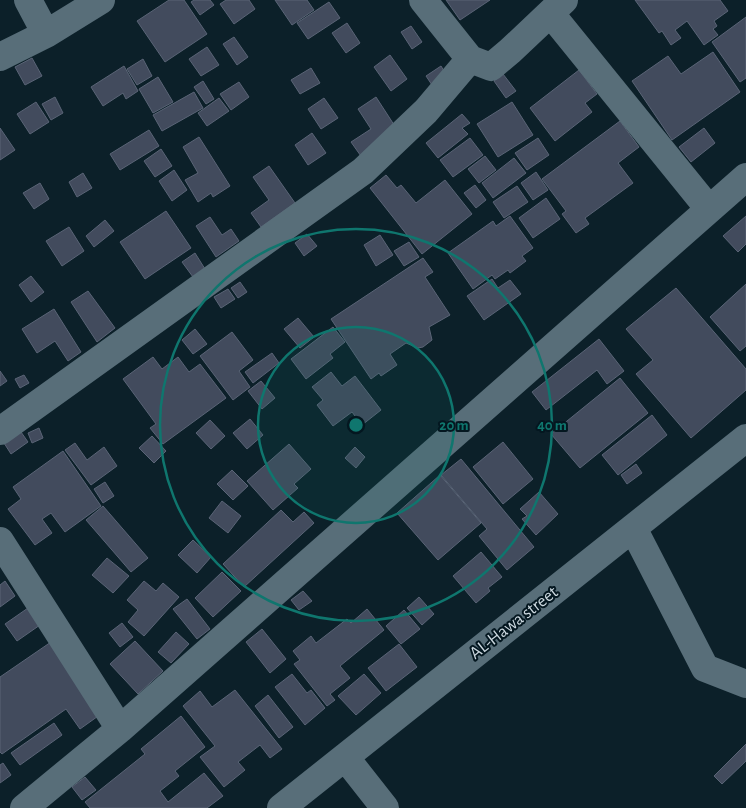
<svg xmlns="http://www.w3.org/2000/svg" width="746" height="808" font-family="'Alegreya Sans',sans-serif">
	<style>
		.building { fill: #424b5d; stroke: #5a6476 }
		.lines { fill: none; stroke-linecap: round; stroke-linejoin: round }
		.minor { stroke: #586e79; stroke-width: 28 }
		.ring { fill: none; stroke: #0f766e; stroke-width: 2.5 }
		.labels { text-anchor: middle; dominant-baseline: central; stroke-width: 4; stroke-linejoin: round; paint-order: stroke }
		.street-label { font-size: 18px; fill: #cdd9e0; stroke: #041720 }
		.centre { fill: #0f766e; stroke: #041720; stroke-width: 2.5 }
		.ring-label { font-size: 15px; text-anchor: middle; font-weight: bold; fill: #0f766e; stroke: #041720; stroke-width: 4; stroke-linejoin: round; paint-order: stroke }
	</style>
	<rect width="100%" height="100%" fill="#0c2029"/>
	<path class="building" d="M169,0H184L207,34L165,62L137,21Z
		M194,0H210L214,5L200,15L191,2Z
		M226,0H249L255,9L234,24L220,4Z
		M275,0H307L314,10L292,25Z
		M446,0H490L460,20Z
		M635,0H720L728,11L714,21L717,26L713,29L718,35L704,45L687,21L675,30L681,38L671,45L662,31L659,33Z
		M329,2L340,18L308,39L297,23Z
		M746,17V78L740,82L712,42Z
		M347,23L360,43L346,53L332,33Z
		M411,26L422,42L412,49L401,32Z
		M234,37L248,57L237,65L223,44Z
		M207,47L219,65L201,76L189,59Z
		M713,52L740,92L672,140L632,81L668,56L681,74Z
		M390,55L407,79L391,91L374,67Z
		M32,58L42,76L25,85L15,67Z
		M143,59L152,76L137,85L127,69Z
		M124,66L138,91L126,99L123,93L103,106L91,87Z
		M441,66L451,82L436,91L426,76Z
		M311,68L320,83L300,94L291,80Z
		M579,70L597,94L585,103L592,112L555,141L530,108Z
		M503,74L516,91L506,98L494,81Z
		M158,77L173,102L153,113L139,89Z
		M203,81L214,99L206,104L194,87Z
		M239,82L249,97L231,110L220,94Z
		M194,92L203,108L162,131L153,115Z
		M55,97L63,113L51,120L42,104Z
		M376,97L400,134L363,159L351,142L371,129L358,109Z
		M219,98L229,111L207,126L198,113Z
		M324,98L338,118L321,129L308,109Z
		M36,102L49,122L30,134L17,114Z
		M512,102L533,135L498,157L477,124Z
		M462,114L470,123L462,128L468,134L438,158L426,143Z
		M620,121L639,147L618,163L633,183L585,218L589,224L576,233L562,214L566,211L542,179Z
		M0,128L15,150L0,160Z
		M704,128L715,143L691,162L679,147Z
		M149,130L159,146L120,170L110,154Z
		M312,133L326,153L308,165L295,145Z
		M199,137L230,186L213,197L211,193L198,202L185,180L198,173L183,147Z
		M470,138L483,155L453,177L440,160Z
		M538,138L549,155L527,170L515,153Z
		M161,149L172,166L155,177L144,161Z
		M485,156L496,170L479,183L468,169Z
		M514,158L526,173L493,198L482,183Z
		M269,166L295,203L261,227L251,213L269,200L253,177Z
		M174,170L187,190L172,201L159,181Z
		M536,172L548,190L533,200L521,183Z
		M83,173L92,188L77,197L69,182Z
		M386,175L397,188L401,185L416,203L445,180L472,214L422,254L370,188Z
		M40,183L49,199L34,209L23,193Z
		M475,185L486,200L476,208L464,193Z
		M517,186L528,202L504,218L493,202Z
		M546,198L560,219L533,238L519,218Z
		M166,211L191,248L145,279L120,242Z
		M510,216L533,248L522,256L526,261L510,273L508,270L495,279L492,275L473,289L448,253L493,221L496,226Z
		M746,216V244L738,252L723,236Z
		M210,217L222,235L231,229L239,241L216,257L196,226Z
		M105,220L114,231L94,247L86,236Z
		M69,227L84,251L62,266L46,241Z
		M307,234L317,246L304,256L295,243Z
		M380,235L393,255L376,266L364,245Z
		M409,242L419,257L404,266L394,251Z
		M195,253L205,269L193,277L182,262Z
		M423,258L433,272L425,277L450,315L429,327L432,340L423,347L418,348L406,343L390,354L397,365L381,376L379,373L371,379L331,319Z
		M31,276L44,292L31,302L19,285Z
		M492,279L498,288L510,280L521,294L484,320L467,296Z
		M240,282L247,292L238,298L231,288Z
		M746,284V346L740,351L710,317Z
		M676,288L746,369V390L691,438L636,374L653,360L626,329Z
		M228,289L235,299L221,308L214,297Z
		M88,291L115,328L97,342L71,302Z
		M54,309L81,352L68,361L55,341L37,353L22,329Z
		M298,318L314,337L300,348L284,329Z
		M333,327L345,342L330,354L333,358L306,379L291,359Z
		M195,329L207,344L193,354L182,340Z
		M232,332L253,360L239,371L250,387L233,400L200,356Z
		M599,339L624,371L607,384L597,370L546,410L532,392Z
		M272,353L279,363L253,383L245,372Z
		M153,357L162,369L178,357L189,372L200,364L226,398L163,444L150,428L156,424L123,379Z
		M0,371L7,381L0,386Z
		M331,372L342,386L355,376L381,410L362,425L352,412L333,426L317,405L323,400L312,387Z
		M24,375L29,383L20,388L15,379Z
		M620,378L648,413L580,468L551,434Z
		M261,381L275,398L262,409L248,391Z
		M652,415L667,435L618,475L602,455Z
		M250,419L263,435L247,449L233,433Z
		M210,420L225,436L211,449L196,433Z
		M39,428L43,438L32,443L28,433Z
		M21,432L28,442L11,454L4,443Z
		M152,436L166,451L154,463L139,448Z
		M503,442L533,479L503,504L473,467Z
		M75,443L87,460L104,447L117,466L91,485L65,450Z
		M289,444L311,469L294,484L298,488L273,510L247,481Z
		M355,447L365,457L356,468L345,458Z
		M63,451L101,506L65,532L51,513L42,519L52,533L35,545L8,509L21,499L13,487Z
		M461,459L534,547L507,570L479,536L487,529L441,475Z
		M636,464L642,473L627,484L621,475Z
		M232,470L248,486L233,500L217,484Z
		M440,475L481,523L438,560L397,513Z
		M105,482L114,496L103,503L94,489Z
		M539,492L558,514L536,535L522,519L527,516L520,509Z
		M222,501L241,516L228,533L209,518Z
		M103,506L148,558L131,572L86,520Z
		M281,510L293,522L304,512L314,523L244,587L223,564Z
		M193,540L211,557L197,573L178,555Z
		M481,552L502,577L488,588L490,591L476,603L453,576Z
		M107,558L129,576L113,593L92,575Z
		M222,572L241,591L213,617L195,598Z
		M5,581L15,596L0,607V585Z
		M144,581L156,591L163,583L179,597L144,636L128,622L138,610L127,600Z
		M303,591L312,601L299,610L291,600Z
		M419,597L434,614L422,625L407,608Z
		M187,599L210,629L197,639L173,609Z
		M28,608L40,625L17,641L5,624Z
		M367,609L384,630L340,666L350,678L330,694L335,700L327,706L294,664L300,660L293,651L311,636L316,643L347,619L351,623Z
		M404,610L420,629L401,644L386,626Z
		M122,623L133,637L120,647L109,633Z
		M262,629L286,659L270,673L246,642Z
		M176,632L189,644L171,663L158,652Z
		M135,641L163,671L138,694L110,664Z
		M51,642L101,714L80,729L66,709L2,754L0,752V677Z
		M399,644L417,667L386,691L368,668Z
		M292,674L307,693L311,690L325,708L305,725L275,687Z
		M364,674L381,693L356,715L338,696Z
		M235,690L282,749L270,758L260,745L238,762L245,770L224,787L200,757L215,746L183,706L200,691L212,707Z
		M268,695L293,727L279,738L255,706Z
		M181,716L205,747L175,771L179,776L160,791L168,802L204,773L223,796L207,808H90L85,802L145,754L141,749Z
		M54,723L62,735L20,765L11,753Z
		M746,744V761L722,784L714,776Z
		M3,763L11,775L0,783V765Z
		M85,777L96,790L82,800L72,787Z"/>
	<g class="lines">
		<path class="minor" d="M28,0L46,34
			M423,0L470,59L491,67L510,51L564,0
			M551,14L709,209
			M0,57L46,34L101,0
			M0,431L363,171L426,111L470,59
			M633,528L705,668L746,684
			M0,541L120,729
			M345,757L385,808
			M24,808L120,729L746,177
			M281,808L746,438"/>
	</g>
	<circle cx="356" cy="425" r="98" fill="#0f766e" fill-opacity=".12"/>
	<g class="ring">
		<circle cx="356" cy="425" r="98"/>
		<circle cx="356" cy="425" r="196"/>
	</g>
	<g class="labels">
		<g class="street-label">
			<text transform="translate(514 623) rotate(-38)">AL-Hawa street</text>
		</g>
	</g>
	<circle cx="356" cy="425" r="8" class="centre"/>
	<g class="ring-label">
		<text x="454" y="430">20 m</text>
		<text x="552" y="430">40 m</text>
	</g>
</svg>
